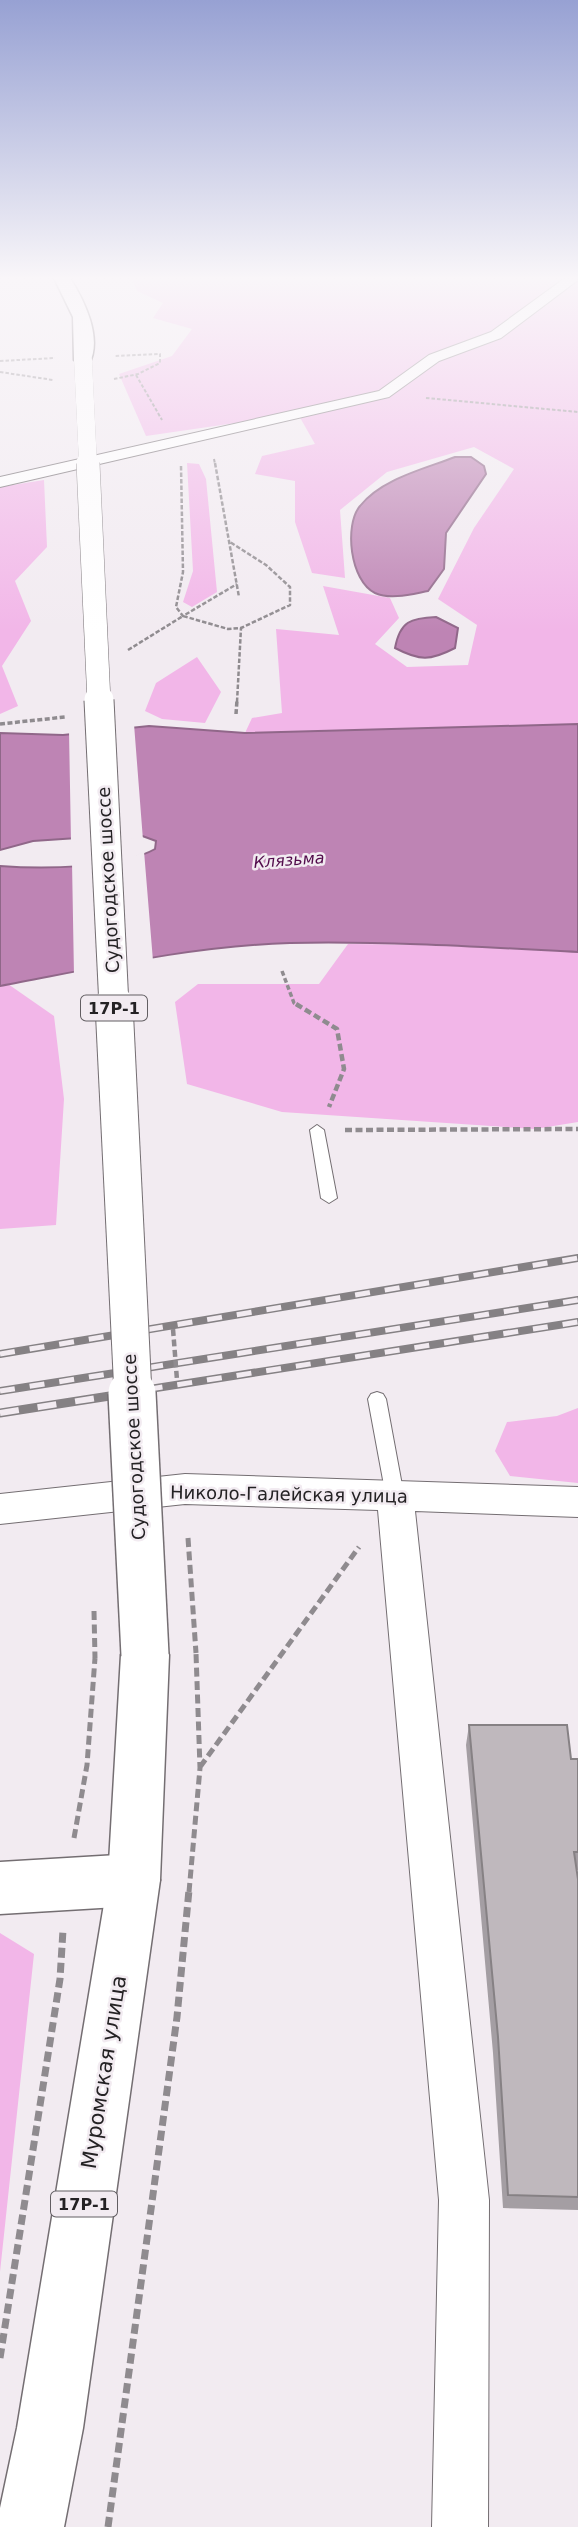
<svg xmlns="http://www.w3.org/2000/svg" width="578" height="2527" font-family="'DejaVu Sans',sans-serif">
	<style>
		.green { fill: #f2b6e8 }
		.water { fill: #be84b4; stroke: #906789; stroke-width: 2 }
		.pier { fill: #f2ebf1 }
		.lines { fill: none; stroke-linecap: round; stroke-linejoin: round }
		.lane-casing { stroke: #746e72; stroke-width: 2 }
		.street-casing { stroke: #746e72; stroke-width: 2 }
		.secondary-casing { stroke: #746e72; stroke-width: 3 }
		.primary-casing { stroke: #746e72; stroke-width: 3 }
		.path-far5 { stroke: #8f8b8f; stroke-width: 2; stroke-dasharray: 3.5 2; stroke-linecap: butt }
		.path-far4 { stroke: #8f8b8f; stroke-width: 2.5; stroke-dasharray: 4.5 2; stroke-linecap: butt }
		.path-far3 { stroke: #8f8b8f; stroke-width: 3.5; stroke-dasharray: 5 2.5; stroke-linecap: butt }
		.path-far2 { stroke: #8f8b8f; stroke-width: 4.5; stroke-dasharray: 7 3.5; stroke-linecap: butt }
		.path-far1 { stroke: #8f8b8f; stroke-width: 5; stroke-dasharray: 9 4.5; stroke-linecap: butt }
		.path { stroke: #8f8b8f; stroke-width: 7; stroke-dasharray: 10 5; stroke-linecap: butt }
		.lane { fill: #fff; fill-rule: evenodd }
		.street { fill: #fff; fill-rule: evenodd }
		.secondary { fill: #fff; fill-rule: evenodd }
		.primary { fill: #fff; fill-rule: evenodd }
		.rail-far1-casing { stroke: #858184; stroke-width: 8 }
		.rail-casing { stroke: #858184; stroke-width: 9 }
		.rail-far1 { stroke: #f2ebf1; stroke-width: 5; stroke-dasharray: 15; stroke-linecap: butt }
		.rail { stroke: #f2ebf1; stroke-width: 6; stroke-dasharray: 19; stroke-linecap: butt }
		.primary-bridge-far4-casing { stroke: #746e72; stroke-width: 18; stroke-linecap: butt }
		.primary-bridge-far3-casing { stroke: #746e72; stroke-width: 24; stroke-linecap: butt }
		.primary-bridge-far2-casing { stroke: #746e72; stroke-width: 31; stroke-linecap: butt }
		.primary-bridge-far1-casing { stroke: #746e72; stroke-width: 39; stroke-linecap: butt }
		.primary-bridge-casing { stroke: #746e72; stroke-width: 50; stroke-linecap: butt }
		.path-bridge-far1 { stroke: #8f8b8f; stroke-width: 4.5; stroke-dasharray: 7 3.5; stroke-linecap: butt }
		.path-bridge { stroke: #8f8b8f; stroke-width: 5; stroke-dasharray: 9 4.5; stroke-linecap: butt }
		.primary-bridge-far4 { stroke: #fff; stroke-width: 18 }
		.primary-bridge-far3 { stroke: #fff; stroke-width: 23 }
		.primary-bridge-far2 { stroke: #fff; stroke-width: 29 }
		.primary-bridge-far1 { stroke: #fff; stroke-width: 37 }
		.primary-bridge { stroke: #fff; stroke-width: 47 }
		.wall { fill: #a49ea3 }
		.building { fill: #bfb8bd; stroke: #868184; stroke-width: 2 }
		.labels { text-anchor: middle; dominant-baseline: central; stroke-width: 5; stroke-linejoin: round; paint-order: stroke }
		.far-water-label { font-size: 16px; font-style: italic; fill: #520b4b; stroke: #f2ebf1 }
		.shield { fill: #f2ebf1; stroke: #625e62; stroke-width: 2 }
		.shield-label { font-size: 16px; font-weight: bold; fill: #242224 }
		.street-label { font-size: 18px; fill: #242224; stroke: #f2ebf1 }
		.near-street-label { font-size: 21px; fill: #242224; stroke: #f2ebf1 }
	</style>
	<rect width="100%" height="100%" fill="#f2ebf1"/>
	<path class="green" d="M132,278H578V724L245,733L252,718L282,713L276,629L339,635L323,586L390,598L399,618L375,644L407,667L468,665L477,625L438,599L474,528L514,469L474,447L387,472L340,510L345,578L312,573L295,522V481L255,474L262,456L315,444L298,414L146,436L119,374L172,356L192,329L153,318L163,303L137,291Z
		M187,463L199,464L206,479L217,592L192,607L183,602L193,571Z
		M44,480L47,547L15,581L31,621L2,666L18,706L0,714V487Z
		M197,657L221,692L205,723L162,719L145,711L156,683Z
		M348,944L447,945L578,952V1122L535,1129L282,1112L187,1084L175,1002L198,984H319Z
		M8,984L54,1016L64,1099L56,1225L0,1229V986Z
		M578,1408V1483L510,1476L495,1451L507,1422L557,1416Z
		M0,1933L34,1954L0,2272Z"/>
	<path class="water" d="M455,457H471L484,466L486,474L446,533L444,569L428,591C412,594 391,600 375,593C350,581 344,525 360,506C381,479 424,469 455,457Z
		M436,617L458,628L455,648C430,661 420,661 395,648C400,621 411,618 436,617Z
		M578,724V952C482,947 386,941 290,943C192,946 96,968 0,986V866C41,869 120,869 155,849L156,841L137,834L33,841L0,850V733L63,735L149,726L245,733Z"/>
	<path class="pier" d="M134,724L143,840L137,838L71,842L69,731Z
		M144,851L153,961L74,976L72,862L137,855Z"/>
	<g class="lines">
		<g class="lane-casing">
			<path id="lane" d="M317,1125L324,1130L337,1198L329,1203L321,1198L310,1130Z
				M377,1392L383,1394L386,1399L404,1496L401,1501L395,1503L389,1501L386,1496L368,1399L371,1394Z"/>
		</g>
		<g class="street-casing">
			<path id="street" d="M565,278L578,280L501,338L439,361L389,397L0,487V477L379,391L429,355L491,332Z
				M185,1474L578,1487V1517L415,1511L489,2200L488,2527H432L439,2200L378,1510L185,1504L0,1524V1494Z"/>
		</g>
		<g class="secondary-casing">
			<path id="secondary" d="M134,1854L153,1862L160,1880L153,1898L134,1906L0,1914V1862Z"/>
		</g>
		<g class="primary-casing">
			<path id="primary" d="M54,278H70C84,300 103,338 89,364L83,365L74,360L73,317Z
				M145,1634L162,1640L169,1655L160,1880L83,2428L64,2527H0V2508L17,2428L108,1880L121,1655L128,1640Z"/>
		</g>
		<path class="path-far5" d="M0,361L55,358
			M0,372L53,380
			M136,375L162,420
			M114,379L138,374L160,363V354L115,356
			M426,398L578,412
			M214,459L215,464"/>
		<path class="path-far4" d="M215,463L239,597
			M181,466L183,572L176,607L183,616L237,584
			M128,650L183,616L228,629L241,628L290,605V587L266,565L230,542
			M237,702L241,628"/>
		<path class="path-far3" d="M236,714L237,700
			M0,724L65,717
			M282,971L294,1003L299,1006"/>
		<path class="path-far2" d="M296,1004L337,1029L344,1069L329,1107
			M345,1130L578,1129"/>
		<path class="path-far1" d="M200,1767L359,1547
			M74,1838L87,1765L95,1658
			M189,1892L200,1768L196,1653"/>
		<path class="path" d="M0,2358L60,1979L63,1930
			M108,2527L177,2017L189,1890"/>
		<use href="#lane" class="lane"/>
		<use href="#street" class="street"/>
		<use href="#secondary" class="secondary"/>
		<use href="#primary" class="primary"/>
		<g class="rail-far1-casing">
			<path id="rail-far1" d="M0,1354L578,1258
				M0,1391L578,1300
				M118,1394L578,1322"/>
		</g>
		<g class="rail-casing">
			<path id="rail" d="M0,1413L129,1393"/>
		</g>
		<use href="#rail-far1" class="rail-far1"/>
		<use href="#rail" class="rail"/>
		<g class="primary-bridge-far4-casing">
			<path id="primary-bridge-far4" d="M83,360L88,464"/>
		</g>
		<g class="primary-bridge-far3-casing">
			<path id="primary-bridge-far3" d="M88,463L99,702"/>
		</g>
		<g class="primary-bridge-far2-casing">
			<path id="primary-bridge-far2" d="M99,700L114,1006"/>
		</g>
		<g class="primary-bridge-far1-casing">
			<path id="primary-bridge-far1" d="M114,1004L133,1394"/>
		</g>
		<g class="primary-bridge-casing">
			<path id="primary-bridge" d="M132,1393L145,1655"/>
		</g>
		<path class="path-bridge-far1" d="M173,1329L177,1380"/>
		<path class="path-bridge" d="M188,1538L196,1653
			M94,1611L95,1658"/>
		<use href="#primary-bridge-far4" class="primary-bridge-far4"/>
		<use href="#primary-bridge-far3" class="primary-bridge-far3"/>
		<use href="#primary-bridge-far2" class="primary-bridge-far2"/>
		<use href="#primary-bridge-far1" class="primary-bridge-far1"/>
		<use href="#primary-bridge" class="primary-bridge"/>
	</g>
	<path class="wall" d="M469,1725L571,1759H578V1870H577L578,1879V2210L503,2208L493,2053L466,1745Z"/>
	<path class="building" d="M469,1725H567L571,1759H578V1852H574L578,1879V2197L508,2195L498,2037Z"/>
	<linearGradient id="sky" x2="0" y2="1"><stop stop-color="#97a1d3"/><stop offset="0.44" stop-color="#f9f6f9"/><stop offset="1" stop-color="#f9f6f9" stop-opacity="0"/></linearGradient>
	<rect width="578" height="632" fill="url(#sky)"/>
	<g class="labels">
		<g class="far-water-label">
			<text transform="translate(289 860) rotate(-4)">Клязьма</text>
		</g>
		<g class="shield">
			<rect x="81" y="995.5" width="66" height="25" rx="5"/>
			<rect x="51" y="2191.5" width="66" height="25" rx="5"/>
		</g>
		<g class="shield-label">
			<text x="114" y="1008">17Р-1</text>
			<text x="84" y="2204">17Р-1</text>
		</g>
		<g class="street-label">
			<text transform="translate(108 880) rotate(-93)">Судогодское шоссе</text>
			<text transform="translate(134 1447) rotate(-93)">Судогодское шоссе</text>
			<text transform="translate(289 1494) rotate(1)">Николо-Галейская улица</text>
		</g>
		<g class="near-street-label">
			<text transform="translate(104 2072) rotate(-81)">Муромская улица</text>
		</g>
	</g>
</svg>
